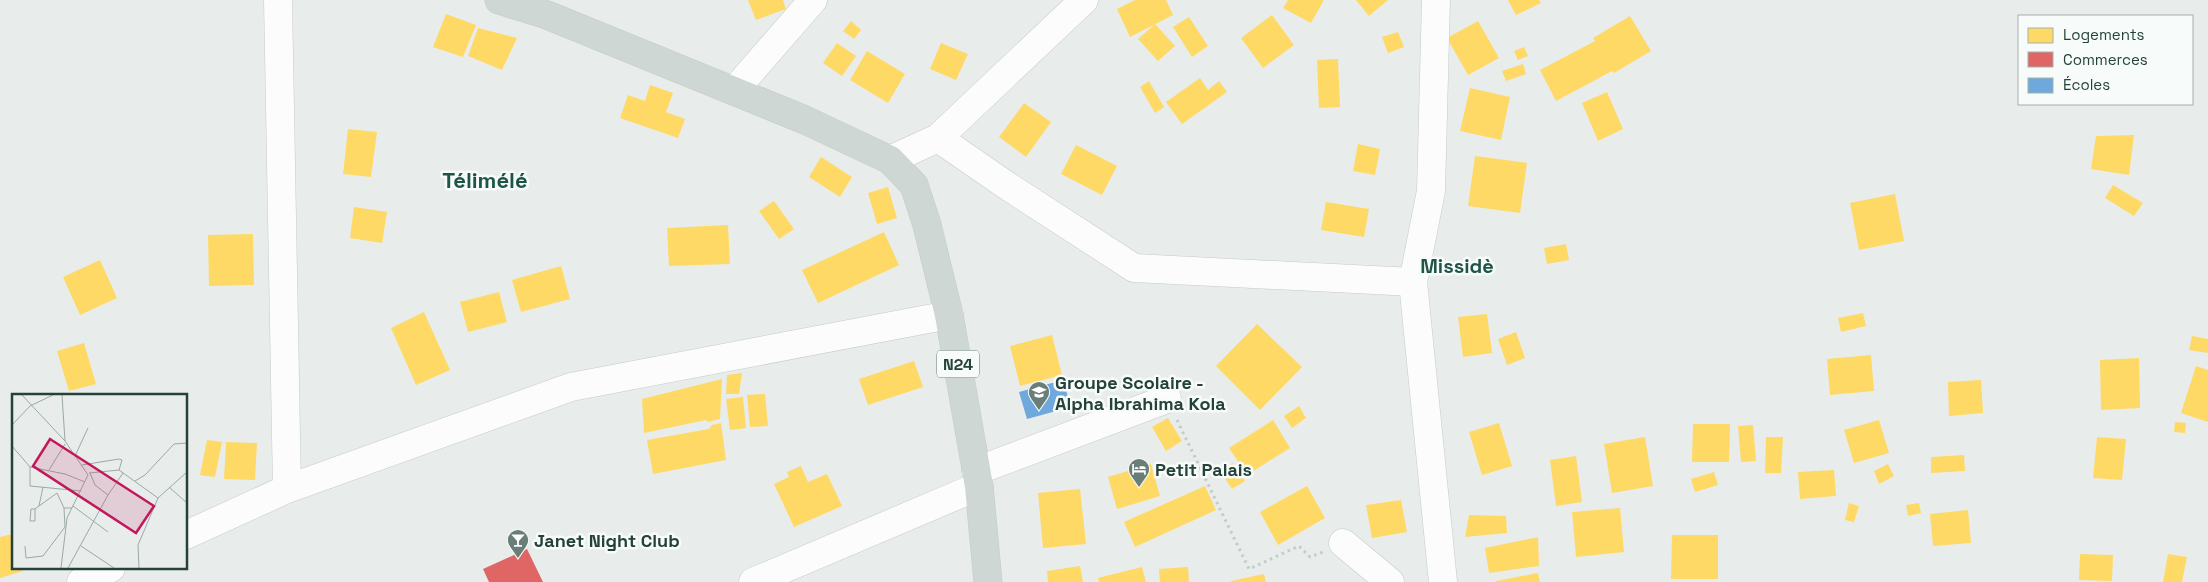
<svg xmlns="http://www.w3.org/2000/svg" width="2208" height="582" font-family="'Space Grotesk',sans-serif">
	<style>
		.homes { fill: #ffd966 }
		.shops { fill: #e06666 }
		.schools { fill: #6fa8dc }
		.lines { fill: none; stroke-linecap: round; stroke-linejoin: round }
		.minor-casing { stroke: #c5cac8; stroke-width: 29 }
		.major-casing { stroke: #c3ccc9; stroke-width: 29 }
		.path { stroke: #c3ccca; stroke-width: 3; stroke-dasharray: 2.5 4; stroke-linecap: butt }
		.minor { stroke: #fcfcfc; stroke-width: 28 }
		.major { stroke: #cfd7d5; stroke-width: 28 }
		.labels { text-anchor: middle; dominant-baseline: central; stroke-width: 5; stroke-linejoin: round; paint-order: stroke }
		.shield { fill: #f7fbf9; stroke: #637a73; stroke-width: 1 }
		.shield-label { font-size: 16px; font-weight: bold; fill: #24423a }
		.poi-label { font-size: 18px; font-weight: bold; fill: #24423a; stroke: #f7fbf9; text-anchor: start }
		.quarter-label { font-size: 20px; font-weight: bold; fill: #1f5548; stroke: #f7fbf9 }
		.district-label { font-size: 22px; font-weight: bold; fill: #1f5548; stroke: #f7fbf9 }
		.inset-road { fill: none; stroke: #9aa9a4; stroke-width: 1 }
		.view { fill: #c2185b; fill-opacity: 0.15; stroke: #c2185b; stroke-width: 2.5 }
		.inset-edge { fill: none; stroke: #24423a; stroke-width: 2.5 }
	</style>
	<rect width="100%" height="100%" fill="#e8edeb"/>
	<path class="homes" d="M748,0H783L786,9L756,20Z
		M1135,0H1166L1173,15L1130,37L1117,9Z
		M1288,0H1324L1311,23L1283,8Z
		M1356,0H1388L1369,16Z
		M1508,0H1539L1541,3L1516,15Z
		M446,14L476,25L463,57L433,47Z
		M1272,15L1294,45L1263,68L1241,38Z
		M1630,16L1651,51L1614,73L1612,71L1556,101L1540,70L1595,41L1593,38Z
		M1189,17L1208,46L1192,57L1173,27Z
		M851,21L861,30L854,39L843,31Z
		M1478,21L1499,58L1468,75L1447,38Z
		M1155,24L1175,46L1158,61L1138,39Z
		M478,28L517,38L502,70L468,56Z
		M1398,32L1404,47L1388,53L1382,37Z
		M837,43L856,56L842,76L823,63Z
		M941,43L968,54L956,80L930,69Z
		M1524,47L1528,56L1518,60L1514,51Z
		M867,51L905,74L888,103L850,80Z
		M1338,59L1340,107L1319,108L1317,60Z
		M1523,64L1526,74L1506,81L1502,71Z
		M1200,78L1208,90L1219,81L1227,92L1182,124L1166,102Z
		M1149,81L1164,107L1155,113L1140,87Z
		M650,85L673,93L666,112L685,119L678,138L620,118L628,95L645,101Z
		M1470,88L1510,97L1501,140L1460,131Z
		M1607,92L1623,129L1598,141L1582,103Z
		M1024,103L1051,122L1026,157L999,137Z
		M348,129L377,132L371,177L343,174Z
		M2134,135L2129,175L2091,169L2096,136Z
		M1358,144L1380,149L1375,175L1353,171Z
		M1076,145L1117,166L1102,195L1061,174Z
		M1475,156L1527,163L1520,213L1468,206Z
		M821,157L852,177L840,197L809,177Z
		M2113,185L2143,203L2134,216L2105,198Z
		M888,187L897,218L877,224L868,193Z
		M1895,194L1904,241L1859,250L1850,203Z
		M774,201L794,229L779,239L759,211Z
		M1326,202L1369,209L1364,237L1321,230Z
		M354,207L387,212L382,243L350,238Z
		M728,225L730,264L669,266L667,228Z
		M884,232L899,265L818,303L802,270Z
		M253,234L254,285L209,286L208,235Z
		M1566,244L1569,260L1547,264L1544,248Z
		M100,260L117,298L80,315L63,277Z
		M561,266L570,299L521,312L512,280Z
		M499,292L507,322L468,332L460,302Z
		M424,312L450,370L416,385L391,328Z
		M1863,313L1866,326L1841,332L1838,318Z
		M1487,314L1492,353L1463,357L1458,317Z
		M1257,324L1302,367L1260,410L1216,366Z
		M1516,332L1525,358L1507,365L1498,339Z
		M1052,335L1062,375L1020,386L1010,346Z
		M2192,336L2208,339V353L2189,350Z
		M84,343L96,384L69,391L57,351Z
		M1871,355L1874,391L1830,395L1827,359Z
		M2139,358L2140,408L2101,410L2100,360Z
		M914,361L923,387L868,405L859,379Z
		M2196,366L2208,370V422L2181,413Z
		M742,373L739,394H726L727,375Z
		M722,379L720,419L708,422L706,420L644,433L642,399Z
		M1981,380L1983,413L1949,416L1948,382Z
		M765,394L768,426L750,427L747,395Z
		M743,397L746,428L730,430L726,399Z
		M1299,406L1306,418L1292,428L1284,416Z
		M1168,418L1182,441L1166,451L1152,427Z
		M1273,420L1290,448L1247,475L1229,448Z
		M1879,420L1889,453L1854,463L1844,430Z
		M2175,422L2186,423L2185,433L2174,432Z
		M721,423L726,460L653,474L647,440L709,429L712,425Z
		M1499,423L1512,466L1482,475L1469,432Z
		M1693,424H1730L1729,462H1692Z
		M1753,425L1756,461L1741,462L1738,426Z
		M1645,437L1653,486L1612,493L1604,444Z
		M1766,437H1783L1781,473H1765Z
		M2097,437L2126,439L2122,480L2093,478Z
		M207,440L222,442L215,477L200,475Z
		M226,442L257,443L255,480L224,479Z
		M1964,455L1965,471L1931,473V457Z
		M1576,456L1582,502L1556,506L1550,460Z
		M1233,463L1245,481L1232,489L1220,471Z
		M1151,464L1160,496L1117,509L1108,477Z
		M1888,464L1894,476L1879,484L1874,471Z
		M801,466L808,482L827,474L842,506L794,527L774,484L789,477L787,472Z
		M1834,470L1836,496L1800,499L1798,472Z
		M1714,472L1718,485L1695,492L1691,479Z
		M1205,486L1216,510L1135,547L1124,522Z
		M1307,486L1325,518L1278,545L1260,512Z
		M1080,489L1086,544L1043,548L1038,493Z
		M1401,500L1407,532L1372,538L1366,505Z
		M1849,503L1859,506L1854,522L1845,520Z
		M1919,503L1921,513L1908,516L1906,505Z
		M1620,508L1624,552L1576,557L1572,512Z
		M1968,510L1971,543L1933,546L1930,514Z
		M1469,515L1506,516L1507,533L1465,537Z
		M12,534L14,541V568H22L23,571L0,578V537Z
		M1672,535H1718V579H1671Z
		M1538,537L1539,566L1489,573L1485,548Z
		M2080,554L2113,555L2112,581L2079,580Z
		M2168,554L2187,557L2182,582H2163Z
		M1080,566L1083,582H1048L1047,571Z
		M1142,567L1146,582H1099L1098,578Z
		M1188,567L1189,582H1160L1159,569Z
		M1538,573L1540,582H1496V581Z
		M1264,574L1266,582H1231V581Z"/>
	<path class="shops" d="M527,549L543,582H489L483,569Z"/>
	<path class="schools" d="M1063,380L1071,407L1027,419L1019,392Z"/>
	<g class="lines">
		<g class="minor-casing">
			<path id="minor" d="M278,0L287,489
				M734,91L813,0
				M938,138L1006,185L1134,268L1413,282L1443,582
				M890,160L938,138L1084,0
				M1413,282L1431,191L1436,0
				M976,471L1167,399
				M186,535L287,489L571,387L949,315
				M1343,543L1390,582
				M81,582L111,568
				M753,582L979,486"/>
		</g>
		<g class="major-casing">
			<path id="major" d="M499,0L547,15L805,120L890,160L914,185L927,225L949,315L979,486L988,582"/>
		</g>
		<path class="path" d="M1177,420L1249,569L1299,546L1310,557L1323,552"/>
		<use href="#minor" class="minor"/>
		<use href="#major" class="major"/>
	</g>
	<defs>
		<g id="school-pin" transform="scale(1.125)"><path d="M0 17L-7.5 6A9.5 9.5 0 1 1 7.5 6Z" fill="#697e78" stroke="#f7fbf9"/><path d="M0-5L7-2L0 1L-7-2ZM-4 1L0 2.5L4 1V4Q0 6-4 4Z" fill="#fff"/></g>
		<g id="hotel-pin" transform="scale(1.125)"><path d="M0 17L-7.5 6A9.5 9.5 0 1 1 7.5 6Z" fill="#697e78" stroke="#f7fbf9"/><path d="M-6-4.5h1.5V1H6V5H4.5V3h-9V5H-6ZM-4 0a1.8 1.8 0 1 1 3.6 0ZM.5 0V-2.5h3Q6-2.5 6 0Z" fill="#fff"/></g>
		<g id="bar-pin" transform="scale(1.125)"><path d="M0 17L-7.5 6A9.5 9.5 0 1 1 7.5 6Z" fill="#697e78" stroke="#f7fbf9"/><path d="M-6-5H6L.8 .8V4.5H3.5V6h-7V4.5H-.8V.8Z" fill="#fff"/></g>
	</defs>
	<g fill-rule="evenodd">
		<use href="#school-pin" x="1039" y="392"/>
		<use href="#hotel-pin" x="1139" y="469"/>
		<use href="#bar-pin" x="518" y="540"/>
	</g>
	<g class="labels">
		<rect class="shield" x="937" y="350.5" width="42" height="27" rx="4"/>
		<g class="shield-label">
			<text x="958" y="364">N24</text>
		</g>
		<g class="poi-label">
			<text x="1055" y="382">Groupe Scolaire -<tspan x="1055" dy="21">Alpha Ibrahima Kola</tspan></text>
			<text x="1155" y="469">Petit Palais</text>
			<text x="534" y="540">Janet Night Club</text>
		</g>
		<g class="quarter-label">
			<text x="1457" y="266">Missidè</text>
		</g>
		<g class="district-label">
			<text x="485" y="180">Télimélé</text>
		</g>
	</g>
	<g transform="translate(12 394)">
		<rect width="175" height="175" fill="#e8edeb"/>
		<path class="inset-road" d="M10,1L53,47M0,31L18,12L41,1M0,52L18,73L53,80L73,88M63,62L76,34M70,71L107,65L110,66L107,76M18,73V92L69,97M37,76L53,50M77,79L107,76L146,104M123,87L133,81L162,50L175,49M157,93L175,109M96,101L111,79M27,112L31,93M61,112L96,138M23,115H19L18,127H23V115L45,99L52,114H60M13,152L14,164L31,162L53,133L52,114M69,152L102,174M49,174L55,124L76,81L53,47L50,1M56,174L96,101L83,91L78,79M127,174L126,151L146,104L175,78"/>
		<path class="view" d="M38,45L142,112L124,139L21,72Z"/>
		<rect width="175" height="175" class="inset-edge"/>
	</g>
	<rect x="2018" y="15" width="175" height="90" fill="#f7fbf9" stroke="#a3b1ad"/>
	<rect x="2028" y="28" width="25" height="15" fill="#ffd966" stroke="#a3b1ad"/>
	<text x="2063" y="40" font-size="15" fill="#24423a">Logements</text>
	<rect x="2028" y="52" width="25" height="15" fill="#e06666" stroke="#a3b1ad"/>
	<text x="2063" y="65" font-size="15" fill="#24423a">Commerces</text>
	<rect x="2028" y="78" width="25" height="15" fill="#6fa8dc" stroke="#a3b1ad"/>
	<text x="2063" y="90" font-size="15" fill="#24423a">Écoles</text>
</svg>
